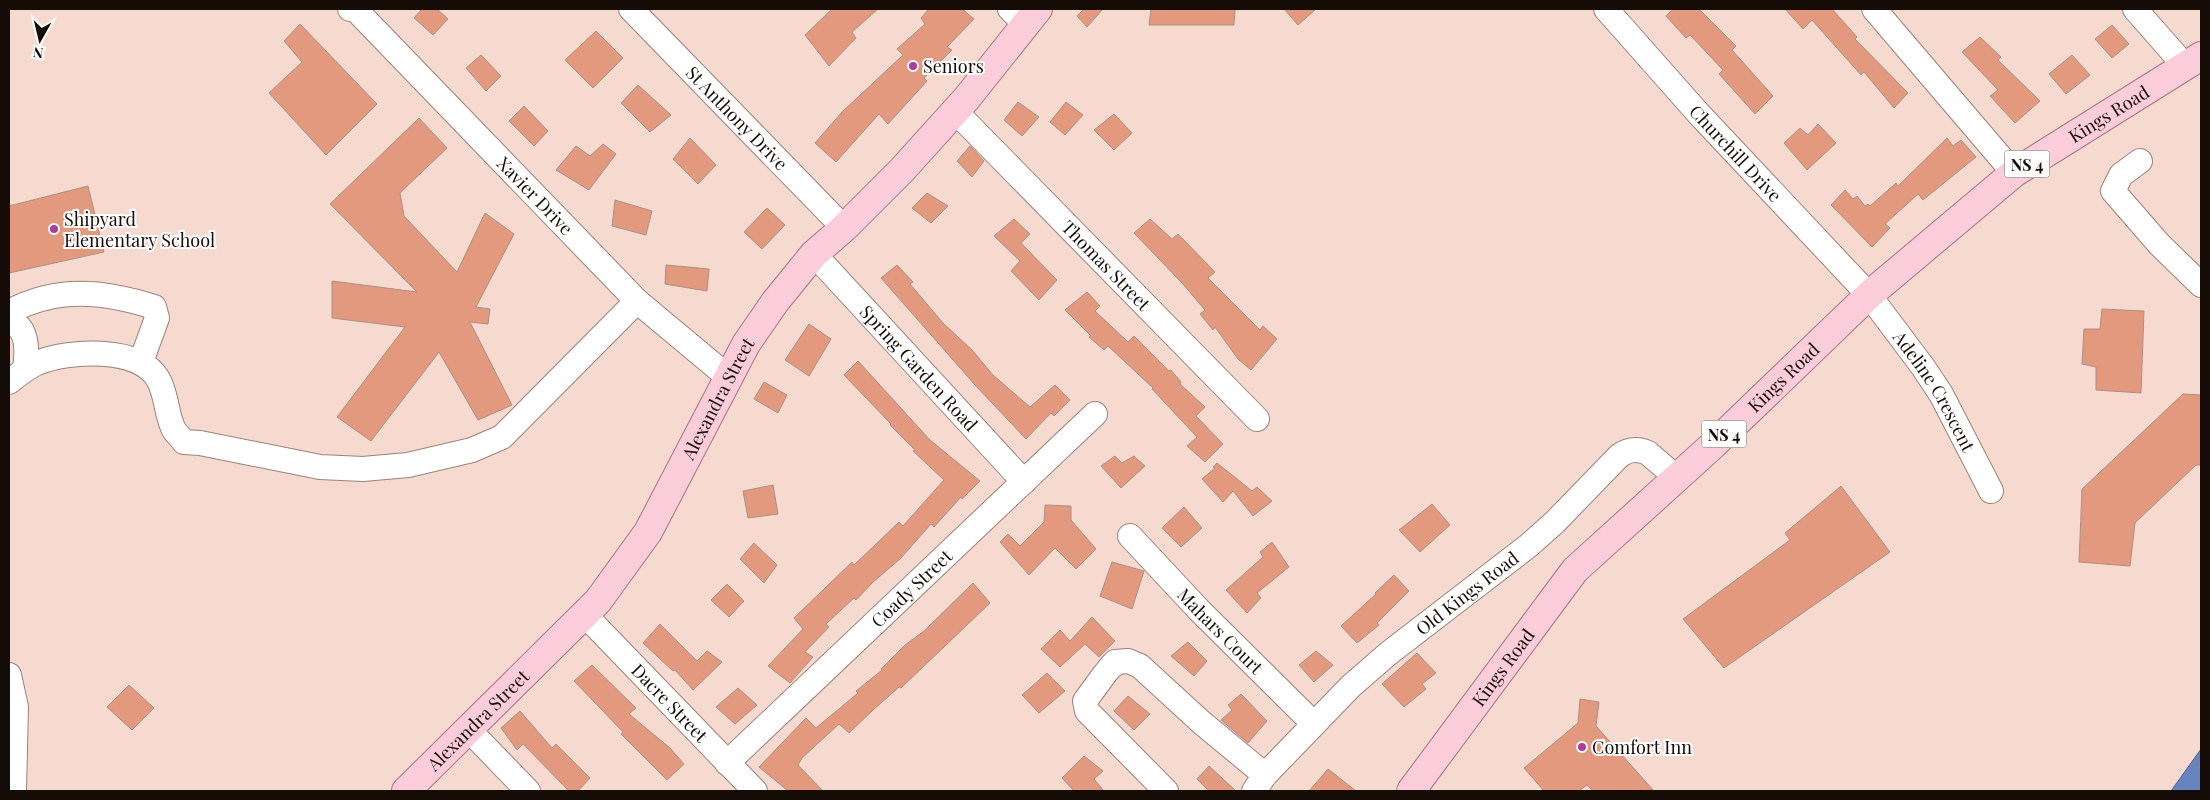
<svg xmlns="http://www.w3.org/2000/svg" width="2210" height="800" font-family="'Playfair Display',serif">
	<style>
		.water { fill: #6784c0; stroke: #4e6089 }
		.building { fill: #e3997d; stroke: #ab9086 }
		.lines { fill: none; stroke-linecap: round; stroke-linejoin: round }
		.minor-casing { stroke: #9c8278; stroke-width: 26 }
		.major-casing { stroke: #a97380; stroke-width: 30 }
		.minor { stroke: #fff; stroke-width: 24 }
		.major { stroke: #fbcdda; stroke-width: 28 }
		.poi-dot { fill: #ac3d9a; stroke: #fff; stroke-width: 2 }
		.labels { text-anchor: middle; dominant-baseline: central; stroke-width: 4; stroke-linejoin: round; paint-order: stroke }
		.shield { fill: #fff; stroke: #5b5552; stroke-width: 1 }
		.shield-label { font-size: 16px; font-weight: bold; fill: #150c08 }
		.poi-label { font-size: 18px; fill: #150c08; stroke: #fff; text-anchor: start }
		.street-label { font-size: 18px; fill: #150c08; stroke: #fff }
	</style>
	<rect width="100%" height="100%" fill="#f7dacf"/>
	<path class="water" d="M2201,749V791H2171Z"/>
	<path class="building" d="M422,9H437L448,19L433,35L414,18Z
		M832,9H878L852,32L856,38L829,66L805,35Z
		M929,9H962L974,19L947,47L952,50L924,78L927,81L888,124L879,114L836,162L815,143L842,112L903,55L897,49L925,24L921,18Z
		M1084,9H1103L1087,27L1077,16Z
		M1151,9H1235L1234,25H1149Z
		M1284,9H1316L1298,25Z
		M1673,9H1699L1736,46L1732,50L1773,96L1755,114L1719,74L1723,70L1690,35L1686,38L1666,16Z
		M1785,9H1832L1857,37L1855,39L1908,93L1894,108L1864,72L1861,75L1812,20L1803,29Z
		M300,24L377,104L326,155L269,93L302,62L284,41Z
		M2112,25L2129,44L2112,58L2095,39Z
		M596,31L623,58L593,88L565,60Z
		M1980,37L2001,57L1998,60L2040,101L2015,123L1990,96L1998,90L1962,52Z
		M481,55L501,76L486,91L466,68Z
		M2072,55L2090,75L2066,94L2049,74Z
		M638,85L671,115L650,132L621,103Z
		M1018,102L1039,117L1022,136L1004,120Z
		M1066,102L1083,115L1065,135L1050,122Z
		M524,106L548,131L534,146L509,121Z
		M1114,114L1132,133L1114,150L1094,130Z
		M419,118L447,148L400,193L404,216L457,272L485,213L514,234L476,307L490,309L488,324L470,322L512,405L478,420L439,352L371,441L337,417L405,327L332,318V281L417,292L330,204Z
		M1818,124L1836,143L1807,170L1784,143L1800,128L1808,135Z
		M690,138L716,165L698,184L673,159Z
		M1947,138L1953,146L1961,140L1976,157L1923,200L1918,194L1885,224L1890,228L1872,247L1831,205L1845,190L1853,199L1857,196L1865,206L1868,204L1870,206L1896,183L1898,186Z
		M603,144L616,154L589,190L556,170L576,146L590,156Z
		M970,146L984,161L972,177L957,161Z
		M88,186L104,252L9,273V206Z
		M927,193L948,206L931,223L912,208Z
		M615,200L652,211L646,235L612,226Z
		M767,208L785,225L762,249L744,232Z
		M1014,219L1030,234L1021,243L1057,280L1039,300L1011,271L1020,261L994,236Z
		M1150,219L1172,239L1178,234L1215,272L1208,278L1260,330L1263,326L1277,339L1251,370L1238,359L1215,327L1213,330L1200,314L1205,310L1182,283L1134,233Z
		M666,265L709,269L707,291L665,284Z
		M897,265L913,282L910,284L943,323L972,350L993,375L1030,407L1055,385L1070,400L1054,416L1051,413L1026,439L975,385L881,278Z
		M1087,292L1100,306L1095,311L1128,342L1134,336L1169,371L1171,370L1181,382L1180,384L1205,407L1196,416L1223,444L1205,462L1187,446L1197,437L1152,389L1153,388L1108,346L1104,350L1089,337L1091,336L1065,310Z
		M2102,309L2144,311L2141,393L2096,390V367L2082,364L2084,329H2100Z
		M809,324L831,339L809,376L785,360Z
		M858,361L930,440L980,481L962,499L961,497L934,527L931,524L900,559L872,583L856,600L854,598L826,624L829,627L805,652L813,657L790,683L768,666L803,629L794,618L852,562L854,565L899,522L903,526L944,480L913,451L915,450L890,425L891,424L844,375Z
		M764,382L787,395L778,413L754,399Z
		M2183,394L2201,395V465H2196L2135,523L2130,566L2079,562L2082,489Z
		M1115,456L1122,463L1134,456L1145,466L1121,488L1101,466Z
		M1217,463L1252,491L1257,487L1272,501L1253,516L1233,491L1223,502L1202,479L1215,468L1213,467Z
		M773,485L778,514L748,518L743,491Z
		M1841,486L1890,552L1724,668L1683,619L1790,540L1785,533Z
		M1432,504L1450,525L1420,552L1399,530Z
		M1045,505L1071,506V520L1096,549L1076,569L1055,548L1029,575L1000,542L1008,534L1020,546L1044,522Z
		M1184,507L1202,528L1181,547L1162,528Z
		M1272,542L1289,567L1257,593L1261,598L1247,613L1226,590L1263,557L1260,552Z
		M754,543L777,565L764,583L740,559Z
		M1112,562L1144,571L1132,609L1100,596Z
		M1394,575L1409,591L1377,623L1379,625L1357,643L1341,626L1376,594L1375,593Z
		M973,583L990,603L901,688L899,687L873,710L849,733L839,724L802,758L798,765L823,791H788L759,767L806,718L816,728L858,693L856,691L882,670L881,669L905,645L924,631Z
		M727,584L744,601L729,617L711,600Z
		M1092,617L1115,641L1099,657L1085,644L1060,667L1041,649L1060,630L1070,641Z
		M660,624L697,661L707,651L722,662L693,690L675,670L673,671L643,643Z
		M1188,642L1207,661L1194,676L1171,656Z
		M1316,651L1333,665L1314,682L1299,665Z
		M1417,653L1436,673L1422,684L1426,689L1404,707L1382,684Z
		M592,665L636,708L629,714L670,748L684,764L667,780L621,734L623,732L574,681Z
		M1047,673L1065,691L1039,713L1022,695Z
		M129,685L154,708L132,730L107,707Z
		M738,688L757,705L735,724L716,707Z
		M1241,694L1267,721L1248,743L1221,720L1232,710L1228,705Z
		M1128,696L1150,714L1134,730L1114,711Z
		M1580,699L1599,702L1596,726L1654,791H1593L1587,785L1579,791H1544L1524,768L1578,723Z
		M520,711L552,748L556,744L590,778L578,791H569L523,744L517,750L501,728Z
		M1084,756L1103,771L1094,779L1104,791H1074L1062,778Z
		M1209,766L1236,791H1209L1197,779Z
		M1328,769L1356,791H1309Z"/>
	<g class="lines">
		<g class="minor-casing">
			<g id="minor">
				<path id="s1" d="M350,9L356,10L637,301L728,377"/>
				<path id="s2" d="M631,9L844,228"/>
				<path d="M1010,9L1026,25"/>
				<path id="s3" d="M1606,9L1698,113L1869,295L1923,367L1941,394L1991,491"/>
				<path d="M1874,9L2014,173"/>
				<path d="M2135,9L2185,66"/>
				<path id="s4" d="M955,111L1257,419"/>
				<path d="M2140,161L2121,175L2113,191L2159,244L2201,285"/>
				<path id="s5" d="M814,254L1024,482"/>
				<path d="M9,312C57,286 104,291 154,307L157,318L141,362"/>
				<path d="M9,322C29,326 27,354 25,369"/>
				<path d="M9,382C18,375 26,368 37,363C68,350 139,346 158,379C167,394 166,415 174,430C177,434 181,438 184,442L200,443L320,467L363,469L408,465L472,450L502,437L637,301"/>
				<path id="s6" d="M1130,536L1199,610L1314,724"/>
				<path id="s7" d="M585,615L755,791"/>
				<path d="M9,675L16,707L14,791"/>
				<path d="M469,730L528,791"/>
				<path id="s8" d="M727,763L1095,414"/>
				<path d="M1166,791L1087,711L1085,701L1104,675L1113,664H1115V662L1128,661L1140,666L1201,722L1265,775"/>
				<path id="s9" d="M1254,791L1265,775L1351,686L1389,653L1528,546L1555,522L1619,456C1629,449 1637,448 1648,453L1677,478"/>
			</g>
		</g>
		<g class="major-casing">
			<g id="major">
				<path id="s10" d="M406,791L598,601L648,532L746,344L775,302L814,254L844,228L902,170L967,98L1038,9"/>
				<path id="s11" d="M1411,791L1575,570L1713,445L1869,295L2014,173L2201,56"/>
			</g>
		</g>
		<use href="#minor" class="minor"/>
		<use href="#major" class="major"/>
	</g>
	<g class="poi-dot">
		<circle cx="913" cy="66" r="5"/>
		<circle cx="54" cy="229" r="5"/>
		<circle cx="1582" cy="747" r="5"/>
	</g>
	<g class="labels">
		<g class="shield">
			<rect x="2004.5" y="150.5" width="45" height="27" rx="4"/>
			<rect x="1701.5" y="420.5" width="45" height="27" rx="4"/>
		</g>
		<g class="shield-label">
			<text x="2027" y="164">NS 4</text>
			<text x="1724" y="434">NS 4</text>
		</g>
		<g class="poi-label">
			<text x="923" y="66">Seniors</text>
			<text x="64" y="219">Shipyard<tspan x="64" dy="21">Elementary School</tspan></text>
			<text x="1592" y="747">Comfort Inn</text>
		</g>
		<g class="street-label">
			<text stroke="none"><textPath href="#s11" startOffset="979">Kings Road</textPath></text>
			<text stroke="none"><textPath href="#s2" startOffset="152">St Anthony Drive</textPath></text>
			<text stroke="none"><textPath href="#s3" startOffset="194">Churchill Drive</textPath></text>
			<text stroke="none"><textPath href="#s1" startOffset="264">Xavier Drive</textPath></text>
			<text stroke="none"><textPath href="#s4" startOffset="216">Thomas Street</textPath></text>
			<text stroke="none"><textPath href="#s5" startOffset="155">Spring Garden Road</textPath></text>
			<text stroke="none"><textPath href="#s11" startOffset="559">Kings Road</textPath></text>
			<text stroke="none"><textPath href="#s3" startOffset="505">Adeline Crescent</textPath></text>
			<text stroke="none"><textPath href="#s10" startOffset="506">Alexandra Street</textPath></text>
			<text stroke="none"><textPath href="#s8" startOffset="254">Coady Street</textPath></text>
			<text stroke="none"><textPath href="#s9" startOffset="292">Old Kings Road</textPath></text>
			<text stroke="none"><textPath href="#s6" startOffset="131">Mahars Court</textPath></text>
			<text stroke="none"><textPath href="#s11" startOffset="154">Kings Road</textPath></text>
			<text stroke="none"><textPath href="#s7" startOffset="122">Dacre Street</textPath></text>
			<text stroke="none"><textPath href="#s10" startOffset="101">Alexandra Street</textPath></text>
		</g>
	</g>
	<rect width="2210" height="800" fill="none" stroke="#150c08" stroke-width="20"/>
	<g transform="translate(40 40) rotate(188)" stroke="#ffffff" stroke-width="4" paint-order="stroke">
	<path d="M0-4L9 19L0 12L-9 19Z" fill="#150c08"/>
	<text y="-8" font-size="14" font-weight="bold" text-anchor="middle" fill="#150c08">N</text>
	</g>
</svg>
